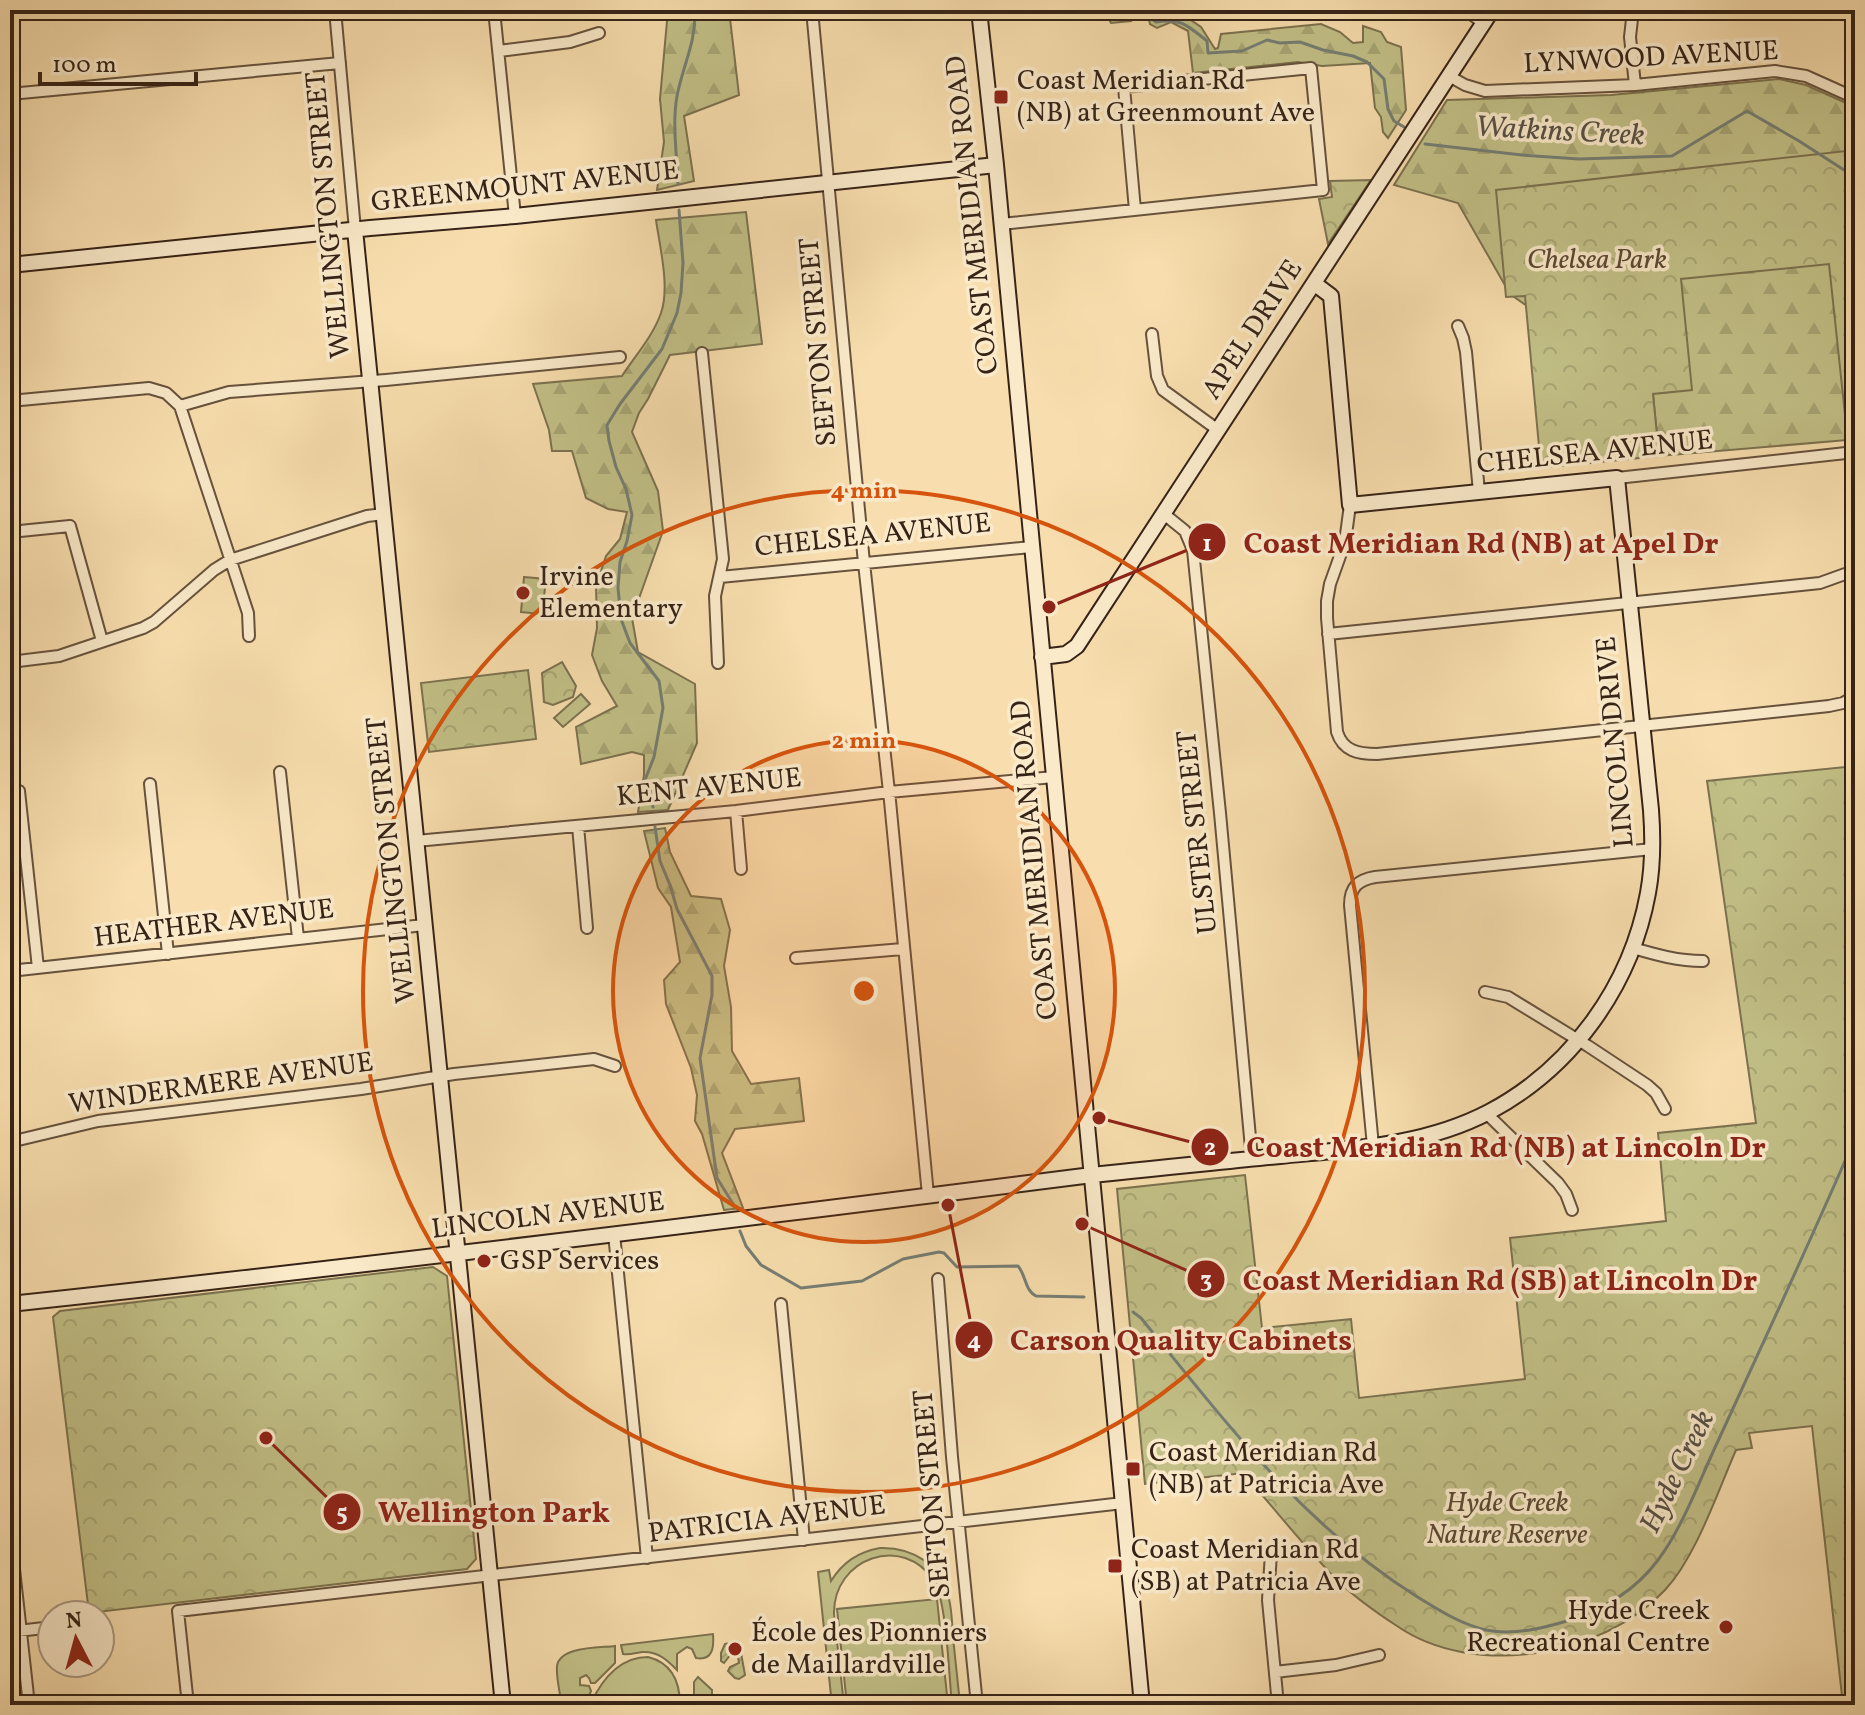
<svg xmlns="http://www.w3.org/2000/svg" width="1865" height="1715" font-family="Vollkorn,serif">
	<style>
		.grass { fill: #c2c087; stroke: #7c724f; stroke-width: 2 }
		.forest { fill: url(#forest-firs); stroke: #7c724f; stroke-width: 2 }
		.park { fill: url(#park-crowns); stroke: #7c724f; stroke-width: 2 }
		.garden { fill: url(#garden-furrows); stroke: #7c724f; stroke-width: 2 }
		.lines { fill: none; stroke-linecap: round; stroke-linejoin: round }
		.stream { stroke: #757e74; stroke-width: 3 }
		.street-casing { stroke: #66523d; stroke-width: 14 }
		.secondary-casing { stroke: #362317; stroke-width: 18 }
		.street { stroke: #faeaca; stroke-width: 10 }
		.secondary { stroke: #faeaca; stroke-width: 14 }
		.ring { fill: none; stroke: #d6540d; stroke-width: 4 }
		.poi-dot { fill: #8f2418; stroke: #faeaca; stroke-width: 3 }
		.labels { text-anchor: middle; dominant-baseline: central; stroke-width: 7; stroke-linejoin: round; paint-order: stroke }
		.street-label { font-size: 28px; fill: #362317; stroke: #faeaca }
		.poi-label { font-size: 28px; fill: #362317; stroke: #faeaca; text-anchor: start }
		.park-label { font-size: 28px; font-style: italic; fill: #594a33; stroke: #faeaca }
		.water-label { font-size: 30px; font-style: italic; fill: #565146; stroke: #faeaca }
		.centre { fill: #d6540d; stroke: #faeaca; stroke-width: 4 }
		.ring-label { font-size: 24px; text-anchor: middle; font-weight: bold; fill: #d6540d; stroke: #faeaca; stroke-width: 7; stroke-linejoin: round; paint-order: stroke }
		.leader { fill: none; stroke: #8f2418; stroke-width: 3 }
		.callout-dot { fill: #8f2418; stroke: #faeaca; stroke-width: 3 }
		.mark-label { font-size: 24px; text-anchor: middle; font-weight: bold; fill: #fff }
		.callout-label { font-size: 30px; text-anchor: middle; font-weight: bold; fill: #8f2418; stroke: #faeaca; stroke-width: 7; stroke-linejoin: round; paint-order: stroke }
	</style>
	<defs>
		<pattern id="forest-firs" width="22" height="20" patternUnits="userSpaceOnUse" patternTransform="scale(2)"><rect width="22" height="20" fill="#c2c087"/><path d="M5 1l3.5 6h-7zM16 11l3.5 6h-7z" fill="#a7a574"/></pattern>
		<pattern id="park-crowns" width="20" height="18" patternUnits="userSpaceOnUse" patternTransform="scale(2)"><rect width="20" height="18" fill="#c2c087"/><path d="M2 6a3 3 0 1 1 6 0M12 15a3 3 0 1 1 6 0" fill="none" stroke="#a7a574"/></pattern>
		<pattern id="garden-furrows" width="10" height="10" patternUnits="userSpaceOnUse" patternTransform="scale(2)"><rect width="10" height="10" fill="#c2c087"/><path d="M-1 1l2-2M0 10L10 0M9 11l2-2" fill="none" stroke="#a7a574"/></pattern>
	</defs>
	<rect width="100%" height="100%" fill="#f8deae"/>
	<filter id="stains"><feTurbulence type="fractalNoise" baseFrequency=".0025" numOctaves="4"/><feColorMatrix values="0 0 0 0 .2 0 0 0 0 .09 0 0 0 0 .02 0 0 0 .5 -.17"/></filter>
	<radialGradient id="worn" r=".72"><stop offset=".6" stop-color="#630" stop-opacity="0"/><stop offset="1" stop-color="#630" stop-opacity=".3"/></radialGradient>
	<path class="grass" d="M524,577L546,579L542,614L521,612Z
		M880,1548C912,1547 943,1565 949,1599C952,1611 952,1624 953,1636C955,1659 958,1682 960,1705H952C949,1678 947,1602 934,1581C903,1533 833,1558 834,1614L844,1705H832L818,1572L829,1570L831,1581C843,1562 858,1552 880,1548Z
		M937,1599L948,1705H847L837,1609Z
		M713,1634C714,1647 713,1661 696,1658L692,1649L687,1647L677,1654V1670C667,1660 658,1651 642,1652C635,1653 629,1655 623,1654L621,1645Z
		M615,1646V1663L595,1683H591L589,1678L586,1675L580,1678V1685L589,1686L591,1691L586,1703L562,1705C560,1693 556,1678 557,1666C560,1646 600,1648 615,1646Z
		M648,1657C672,1663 680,1682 680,1705H590C601,1681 619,1657 648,1657Z
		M698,1677L712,1690V1696L704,1702L698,1700L694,1694V1682Z"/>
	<path class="forest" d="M668,10H729L739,95L684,116L694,181L657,190L664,142L660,99Z
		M1104,10H1129L1131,21L1111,23Z
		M1147,10H1176L1201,27L1215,49L1218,48L1221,34L1321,24L1340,32L1353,43L1363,42V26L1381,32L1387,42L1401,47L1406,110L1388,138L1383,132L1381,117L1375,108L1370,63L1322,66L1298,62L1193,73L1188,31L1171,22L1157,28L1150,24Z
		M1779,79L1806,85L1855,107V451L1847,440L1659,456L1653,394L1510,294L1458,203L1394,185L1447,100L1611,95Z
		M746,212L762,344L670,355L648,399L639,413L632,432L658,491L663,531L632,618L638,652L695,684L697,743L668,810L638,812L644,775V755L632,752L581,764L576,727L617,706L602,681L592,655L597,628L596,586L606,556L620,539L627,512L608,509L586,498L572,451H552L549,430L533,384L622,376C635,356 653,336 661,313C670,287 660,248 656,220Z
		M665,828L670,852L691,896L721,899L730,930L724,966L731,1007L732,1051L751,1084L799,1078L804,1121L735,1129L722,1153L743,1208L724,1210L702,1134L695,1121L697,1095L691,1068L666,1004L664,980L680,962L671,907L658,888L644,831Z"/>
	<path class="park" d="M1855,150V451L1849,452L1829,264L1681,279L1692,390L1653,394L1659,456L1541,468L1525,296L1506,297L1496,190Z
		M1371,180L1328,244L1319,199L1332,197L1330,181Z
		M562,662L576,686L573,697L553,705L544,702L542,673Z
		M528,670L536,739L429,752L421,683Z
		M581,694L590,704L563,727L554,718Z
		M1855,766V1705H1843L1812,1426L1749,1433L1752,1448L1736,1450C1717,1493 1696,1557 1665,1590C1602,1657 1474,1679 1397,1626C1377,1613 1356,1598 1339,1582C1305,1548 1275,1509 1243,1473L1145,1484L1117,1189L1245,1175L1262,1328L1351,1319L1359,1398L1525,1379L1510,1238L1666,1221L1658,1133L1756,1123L1707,781Z
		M433,1267L447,1276L476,1559L467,1569L89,1613L53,1317L60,1311Z"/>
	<path class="garden" d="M739,1642L745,1675L739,1679L735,1678L728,1671L730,1667L739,1663L738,1657L731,1654L724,1663L721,1661V1653L725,1644Z"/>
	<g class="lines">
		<path class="stream" d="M1141,10L1156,22C1181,18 1187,25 1207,41L1208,53L1242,51L1267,40L1280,43L1300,42L1323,50L1353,56L1367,62L1384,79L1388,109L1394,121L1404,127
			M1425,144L1522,155L1579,159L1672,156L1747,111L1799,141L1855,177
			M678,184C677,154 672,125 677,96C683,65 696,43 695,10
			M653,807L645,780L654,757L663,708L659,681L630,643L621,619L618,588L620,562L627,541L632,515L626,489L616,467L609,441L607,425L620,404L662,349L677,313L681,293L683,263L679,210
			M655,827L660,861L670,885L677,909L712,976V995L700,1058L717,1178L735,1207
			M740,1231L746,1246L761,1265L801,1288L862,1281L903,1259L939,1252L944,1253L957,1267L1018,1266C1026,1275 1025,1291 1036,1296L1084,1297
			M1133,1312L1141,1318C1223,1419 1304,1526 1416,1596C1439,1610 1460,1624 1486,1630C1513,1636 1544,1628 1570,1620C1605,1608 1635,1591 1658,1560C1683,1527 1700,1479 1718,1441C1764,1341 1811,1240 1855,1138"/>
		<g class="street-casing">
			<path id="street" d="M335,10L355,230
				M494,10L515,216
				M812,10L864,563L890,801L928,1195
				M1465,10L1484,23
				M1633,10L1630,37L1635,85
				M499,51L570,42L599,33
				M1449,76L1465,85L1485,91L1635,85L1775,71L1806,76L1855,98
				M10,94L340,63
				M1002,224L1323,190L1311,68L1124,87L1135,210
				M1458,326L1463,338L1466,352L1479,492
				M1152,334L1157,376L1163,390L1218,430
				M702,353L723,559L715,596L718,663
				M10,401L149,388L166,393L180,406L248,613L249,636
				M180,406L229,392L386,380L620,357
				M1617,478L1846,453
				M1350,505L1345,542L1330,584L1327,601V618L1337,732C1343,751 1358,754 1377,754L1829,706L1843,703L1855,696
				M1164,514L1185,531L1193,550L1220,813L1252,1159
				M10,532L70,526L102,641
				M720,577L1031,547
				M1328,634L1820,583L1845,574
				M10,662L59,656L143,628L154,622L214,570L230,560L367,516L384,514
				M280,772L298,938
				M150,784L168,954
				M10,792L19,791L38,968
				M736,811L741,869
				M578,826L587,928
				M416,841L736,811L889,792L1054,777
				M1633,948C1657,955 1678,961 1703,961
				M796,958L903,949
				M10,971L424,925
				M1485,992L1508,997L1588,1046L1647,1085L1656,1093L1665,1109
				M1486,1113L1558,1183L1566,1194L1572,1210
				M10,1142L98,1121L361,1089L454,1074L594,1059L615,1066
				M1373,1146L1350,905C1350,887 1358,880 1375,877L1652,849
				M614,1234L647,1558
				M938,1279L952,1457L977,1705
				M781,1304L804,1540
				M10,1533L29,1705
				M1271,1553L1268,1600L1278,1705
				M10,1632L52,1627
				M1275,1672L1336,1665L1379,1655
				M188,1705L178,1611L1123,1503"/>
		</g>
		<g class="secondary-casing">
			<path id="secondary" d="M979,10L996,165L1142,1705
				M355,230L503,1705
				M10,265L370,228L515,216L996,165
				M1042,657L1066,654L1077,646L1492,10
				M10,1304C366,1266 721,1222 1076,1177C1144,1169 1212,1163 1280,1156C1351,1149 1424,1146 1489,1112C1572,1068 1631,986 1648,893C1653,866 1653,837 1651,810L1617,478L1350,505L1331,296L1315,284"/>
		</g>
		<use href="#street" class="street"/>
		<use href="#secondary" class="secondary"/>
	</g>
	<circle cx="864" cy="991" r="251" fill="#d6540d" fill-opacity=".12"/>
	<g class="ring">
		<circle cx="864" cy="991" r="251"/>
		<circle cx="864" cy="991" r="501"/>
	</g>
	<g class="poi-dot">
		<rect x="993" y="89" width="16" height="16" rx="4"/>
		<circle cx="523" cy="593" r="8"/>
		<circle cx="484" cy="1261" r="8"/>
		<rect x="1125" y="1461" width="16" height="16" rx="4"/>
		<rect x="1107" y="1558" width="16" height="16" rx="4"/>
		<circle cx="1726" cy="1627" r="8"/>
		<circle cx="735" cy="1649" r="8"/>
	</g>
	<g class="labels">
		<g class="street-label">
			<text transform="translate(1651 58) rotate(-3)">LYNWOOD AVENUE</text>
			<text transform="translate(525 187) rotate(-6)">GREENMOUNT AVENUE</text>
			<text transform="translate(329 215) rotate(-95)">WELLINGTON STREET</text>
			<text transform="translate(973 215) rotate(-96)">COAST MERIDIAN ROAD</text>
			<text transform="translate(1253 330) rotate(-57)">APEL DRIVE</text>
			<text transform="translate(819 342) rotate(-95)">SEFTON STREET</text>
			<text transform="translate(1595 453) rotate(-6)">CHELSEA AVENUE</text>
			<text transform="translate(873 536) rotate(-6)">CHELSEA AVENUE</text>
			<text transform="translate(1616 742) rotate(-95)">LINCOLN DRIVE</text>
			<text transform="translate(709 788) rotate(-6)">KENT AVENUE</text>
			<text transform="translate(1198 832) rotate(-96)">ULSTER STREET</text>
			<text transform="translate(392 860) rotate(-96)">WELLINGTON STREET</text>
			<text transform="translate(1035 860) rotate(-95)">COAST MERIDIAN ROAD</text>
			<text transform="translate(214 924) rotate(-7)">HEATHER AVENUE</text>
			<text transform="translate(221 1084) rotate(-8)">WINDERMERE AVENUE</text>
			<text transform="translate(548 1216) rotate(-7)">LINCOLN AVENUE</text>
			<text transform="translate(933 1494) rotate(-95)">SEFTON STREET</text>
			<text transform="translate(767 1520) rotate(-7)">PATRICIA AVENUE</text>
		</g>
		<g class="poi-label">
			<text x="1017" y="81">Coast Meridian Rd<tspan x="1017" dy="32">(NB) at Greenmount Ave</tspan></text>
			<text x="539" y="577">Irvine<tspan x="539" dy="32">Elementary</tspan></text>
			<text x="500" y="1261">GSP Services</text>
			<text x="1149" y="1453">Coast Meridian Rd<tspan x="1149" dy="32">(NB) at Patricia Ave</tspan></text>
			<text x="1131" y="1550">Coast Meridian Rd<tspan x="1131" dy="32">(SB) at Patricia Ave</tspan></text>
			<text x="1710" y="1611" text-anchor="end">Hyde Creek<tspan x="1710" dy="32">Recreational Centre</tspan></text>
			<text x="751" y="1633">École des Pionniers<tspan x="751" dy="32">de Maillardville</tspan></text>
		</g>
		<g class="park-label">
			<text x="1597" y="260">Chelsea Park</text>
			<text x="1507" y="1503">Hyde Creek<tspan x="1507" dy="32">Nature Reserve</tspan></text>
		</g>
		<g class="water-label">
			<text transform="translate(1560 132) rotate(3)">Watkins Creek</text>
			<text transform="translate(1678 1472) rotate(-64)">Hyde Creek</text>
		</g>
	</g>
	<circle cx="864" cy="991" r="12" class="centre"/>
	<g class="ring-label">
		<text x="864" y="498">4 min</text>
		<text x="864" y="748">2 min</text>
	</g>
	<path class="leader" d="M1049 607L1207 542M1099 1118L1210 1147M1082 1224L1206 1279M948 1205L974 1340M266 1438L342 1512"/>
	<g class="callout-dot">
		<circle cx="1049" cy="607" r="8"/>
		<circle cx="1099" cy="1118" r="8"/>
		<circle cx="1082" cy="1224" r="8"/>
		<circle cx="948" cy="1205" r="8"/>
		<circle cx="266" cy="1438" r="8"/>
		<circle cx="1207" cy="542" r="20"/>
		<circle cx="1210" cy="1147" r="20"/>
		<circle cx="1206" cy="1279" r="20"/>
		<circle cx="974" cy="1340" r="20"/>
		<circle cx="342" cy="1512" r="20"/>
	</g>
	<g class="mark-label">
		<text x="1207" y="551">1</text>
		<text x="1210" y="1155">2</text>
		<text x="1206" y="1287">3</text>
		<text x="974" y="1348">4</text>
		<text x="342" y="1520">5</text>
	</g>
	<g class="callout-label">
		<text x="1481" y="553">Coast Meridian Rd (NB) at Apel Dr</text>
		<text x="1506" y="1157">Coast Meridian Rd (NB) at Lincoln Dr</text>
		<text x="1500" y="1290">Coast Meridian Rd (SB) at Lincoln Dr</text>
		<text x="1181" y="1350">Carson Quality Cabinets</text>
		<text x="494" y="1522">Wellington Park</text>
	</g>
	<rect width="1865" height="1715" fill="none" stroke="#f8deae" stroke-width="40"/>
	<rect x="12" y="12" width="1841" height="1691" fill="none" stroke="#362317" stroke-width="4"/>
	<rect x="20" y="20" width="1825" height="1675" fill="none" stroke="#362317" stroke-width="2"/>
	<g transform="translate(76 1639) rotate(354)"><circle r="38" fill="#faeaca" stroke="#ac9a82" stroke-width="2"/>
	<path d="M0-6L14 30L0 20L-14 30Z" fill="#8f2418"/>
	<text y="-12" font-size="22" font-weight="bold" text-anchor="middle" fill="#362317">N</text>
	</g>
	<path d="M40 72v12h156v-12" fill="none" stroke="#362317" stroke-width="4"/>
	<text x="52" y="72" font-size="24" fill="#362317" stroke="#faeaca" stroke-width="6" paint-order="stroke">100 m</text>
	<rect width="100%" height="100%" filter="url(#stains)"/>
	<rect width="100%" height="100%" fill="url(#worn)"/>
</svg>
